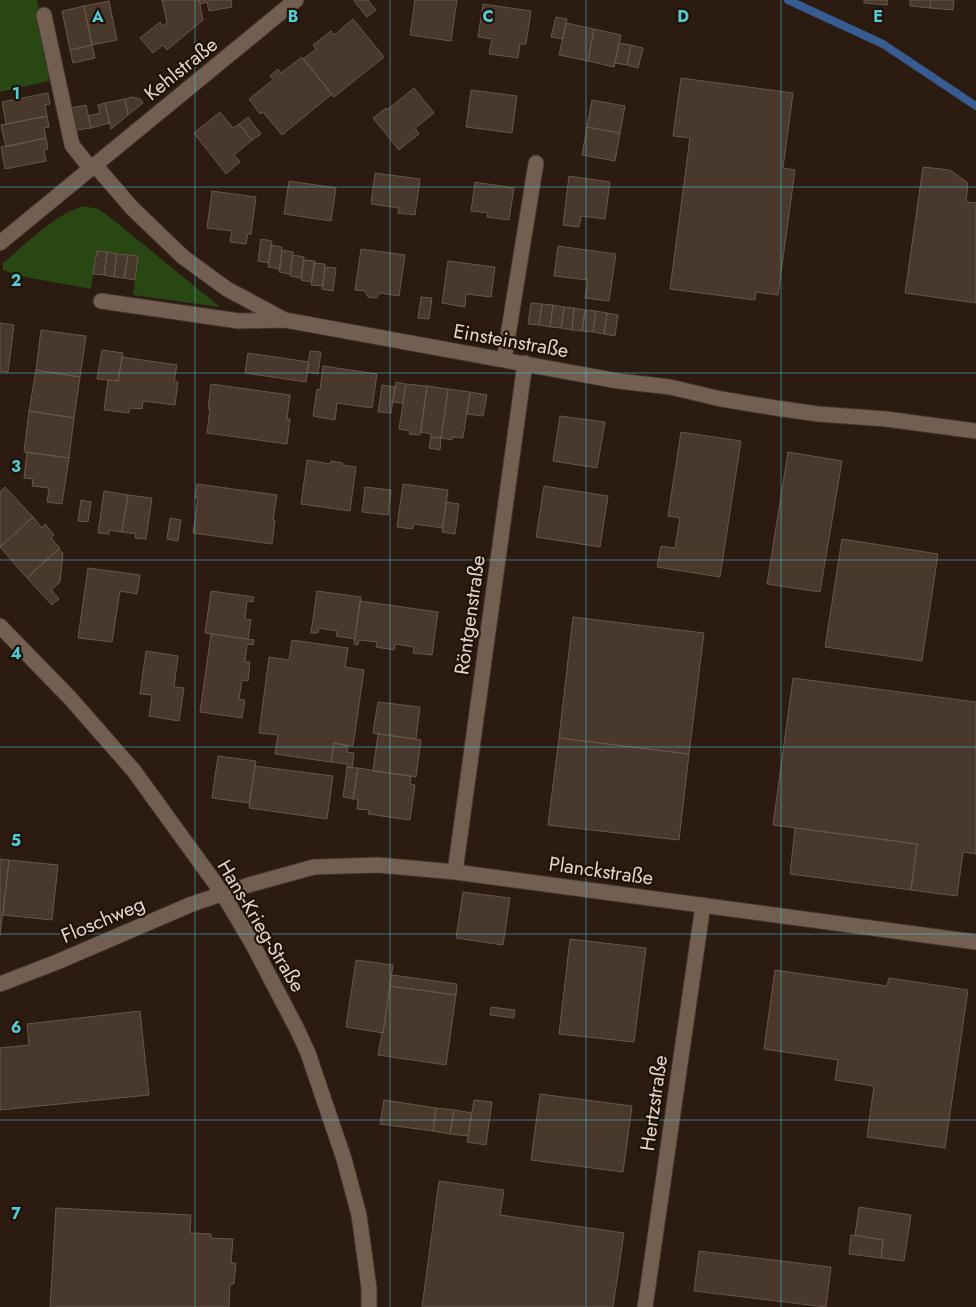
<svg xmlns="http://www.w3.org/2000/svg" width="976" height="1307" font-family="Jost,sans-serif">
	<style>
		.green { fill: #294712 }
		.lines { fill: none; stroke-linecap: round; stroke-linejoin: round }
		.stream { stroke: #385c92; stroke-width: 8 }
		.building { fill: #49382c; stroke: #69564a }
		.minor-casing { stroke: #40342e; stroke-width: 17 }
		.minor { stroke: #725f52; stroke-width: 15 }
		.grid { fill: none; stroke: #52cbd7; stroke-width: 1; stroke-opacity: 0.55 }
		.labels { text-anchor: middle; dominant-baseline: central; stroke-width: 4.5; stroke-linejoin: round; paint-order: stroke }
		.street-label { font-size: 20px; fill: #e1d6cf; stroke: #211207 }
		.grid-label { font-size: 16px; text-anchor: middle; font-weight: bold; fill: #52cbd7; stroke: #211207; stroke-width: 4.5; stroke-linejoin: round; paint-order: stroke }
	</style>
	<rect width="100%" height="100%" fill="#2b1b10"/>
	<path class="green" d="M0,0H37L53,80L0,92Z
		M83,206L98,209L111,218L220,307L133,295L138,256L97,251L91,289L20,276L3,270V263C26,244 54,215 83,206Z"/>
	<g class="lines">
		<path class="stream" d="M788,0L883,44L976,106"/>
	</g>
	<path class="building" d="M162,0H199L203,20L167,50L163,45L153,53L140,38L160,22L163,26L167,23Z
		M199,0H231L232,7L209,11L207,2L200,4Z
		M355,0H368L376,10L367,17L354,1Z
		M415,0H457L451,41L410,35Z
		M864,0H888L887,5L864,3Z
		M910,0H931L930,8L910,6Z
		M931,0H954L953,10L930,8Z
		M109,1L117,40L92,45L84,6Z
		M483,4L531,11L526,44H520L518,58L489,54L492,39L478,37Z
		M84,6L92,45L70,50L62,11Z
		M556,17L567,19L563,39L551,37Z
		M353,19L384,57L334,97L303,59L316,49L313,45L331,31L334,35Z
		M566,23L594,29L588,61L559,55Z
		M594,29L621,35L614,67L588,61Z
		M619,43L631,45L627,65L615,63Z
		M92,45L95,58L73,63L70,50Z
		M631,45L643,48L638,68L627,65Z
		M302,57L332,94L282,135L263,112L260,114L249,99L273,80L270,76L278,69L281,73Z
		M681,78L793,93L783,168L795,170L778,295L756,292L755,300L670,289L690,138L673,136Z
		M414,88L434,113L415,128L419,134L399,150L373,118L386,108L387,110Z
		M471,90L517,96L512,133L466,127Z
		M48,93L50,104L45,105L47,116L6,124L2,102Z
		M133,97L140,99L143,103L128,115L125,99Z
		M125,99L128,115L111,129L105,103Z
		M592,100L625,106L620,133L587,127Z
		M105,103L109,123L91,128L88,116L100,113L98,105Z
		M86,105L91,128L76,130L71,108Z
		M220,112L233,128L239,124L252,140L234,155L240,162L226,174L194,133Z
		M47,116L49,127L44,128L46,138L6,147L1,125Z
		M248,117L261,134L252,140L239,124Z
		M587,127L620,133L615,161L582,155Z
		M46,138L48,149L44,150L46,161L5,169L1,147Z
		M923,167L950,170L968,183L966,202L976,203V303L905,293Z
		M375,173L420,179L415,215L398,213L399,208L371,204Z
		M569,176L610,182L605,219L581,216L579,227L563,225Z
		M289,181L336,188L331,221L284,214Z
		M475,182L514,188L509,220L487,217L488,213L471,211Z
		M212,191L256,197L251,234H248L246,244L230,242L232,231L207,228Z
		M261,239L272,241L269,263L258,261Z
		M271,245L282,247L280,269L268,267Z
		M558,246L616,254L609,301L585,298L588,280L554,276Z
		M361,249L405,255L399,296L380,293L376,298L368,297L365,291L355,290Z
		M282,250L293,252L290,274L279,272Z
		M97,251L107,252L104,275L93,274Z
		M107,252L117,254L114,277L104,275Z
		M117,254L128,255L124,278L114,277Z
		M128,255L138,256L135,280L124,278Z
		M293,255L304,257L301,278L290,276Z
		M304,260L315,261L312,282L301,280Z
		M448,261L495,267L491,297L466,294L465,307L442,303Z
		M314,263L325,264L323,286L311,285Z
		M325,267L336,268L333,291L322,289Z
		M421,297L432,298L429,319L418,318Z
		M531,303L542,304L539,325L528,324Z
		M542,304L553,305L550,327L539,325Z
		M553,305L564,307L561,328L550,327Z
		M564,307L574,308L572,330L561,328Z
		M574,308L585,310L582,331L572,330Z
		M585,310L596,311L593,332L582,331Z
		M596,311L607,313L604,334L593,332Z
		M607,313L618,315L615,336L604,334Z
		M0,323L14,325L8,372L0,371Z
		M41,330L86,336L80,377L36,370Z
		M102,350L123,353L118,381L97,379Z
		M310,351L321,352L318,374L307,372Z
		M248,353L309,362L306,382L245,373Z
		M122,357L177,365L174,381L178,382L175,405L143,401L142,409L130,408L129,413L104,410L108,380L118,381Z
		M323,366L377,374L372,408L337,403L335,420L313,416L317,389L320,390Z
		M36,370L80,377L74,418L29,411Z
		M396,382L406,384L403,403L393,402Z
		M211,384L290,395L287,419H290L287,444L207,433L210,409H208Z
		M406,384L427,386L420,435L409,434L410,431L399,429Z
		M382,385L395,387L391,413L378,412Z
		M427,386L448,389L441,438L431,437V434L421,432Z
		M448,389L470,392L463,438L452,437V440L441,438Z
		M470,392L487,395L483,416L467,414Z
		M29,411L74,418L69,458L24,452Z
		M560,416L605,422L597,468L553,461Z
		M681,432L741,441L720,577L657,567L661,546L675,548L680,518L668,516Z
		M431,437L441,438L440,450L429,448Z
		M27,452L69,458L62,504L47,502L49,488L32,486L33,479L24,478Z
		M788,452L842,461L820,592L767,584Z
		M307,460L330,464L331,461L343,463L342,465L356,467L350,511L301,504Z
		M197,484L277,495L273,520H275L272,544L193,533L198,498H195Z
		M403,484L448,490L443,528L414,524L413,529L397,527Z
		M544,486L608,496L600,547L536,537Z
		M5,487L33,517L0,547V492Z
		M365,487L391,490L388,515L362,512Z
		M104,491L128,495L122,532L109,530V534L98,533Z
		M128,495L152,498L146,539L135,538L136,534L122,532Z
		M81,500L91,502L88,522L78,521Z
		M446,502L459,504L455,534L442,532Z
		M33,517L42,528L45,524L54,535L51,538L60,548L27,578L0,547Z
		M170,518L181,520L178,541L167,539Z
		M842,539L938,554L922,661L825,647Z
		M58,549L63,553L60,582L51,590L59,599L52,605L27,578Z
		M88,568L140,575L137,594L120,591L112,642L78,638Z
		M211,591L254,597L253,602L247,601L245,619L251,620L248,639L205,633Z
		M317,591L361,597L355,639L336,636L337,631L319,628L318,633H311Z
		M360,601L438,612L432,655L413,653L414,647L395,644L394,650L376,647L377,642L359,640L358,645L354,644Z
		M573,617L704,633L689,754L559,738Z
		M211,634L254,640L253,645L247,644L245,662H250L248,681L242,680L239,699L245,700L242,718L200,712Z
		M292,640L348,648L345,667L364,670L353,746L334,743L331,762L275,754L278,735L259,733L269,657L289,660Z
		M146,651L178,656L174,687L184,688L179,721L149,716L152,695L140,694Z
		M793,678L976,702V854L963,852L957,896L911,890L917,844L773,825Z
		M378,702L420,707L416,739L373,733Z
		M378,734L421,740L416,777L373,771Z
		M559,738L689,754L679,840L548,825Z
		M334,743L348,746L347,752L354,753L352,768L347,767V764L331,762Z
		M218,756L256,761L249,803L212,798Z
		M255,766L333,776L327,819L249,808Z
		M347,767L358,768L353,799L343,797Z
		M358,768L411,776L410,784L415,785L410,820L368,814L369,810L357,809L358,799H353Z
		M795,828L917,844L911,890L790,874Z
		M0,859L9,860L0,935Z
		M9,860L58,865L52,920L3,915Z
		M463,892L510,898L503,945L456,938Z
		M570,939L646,948L634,1042L559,1034Z
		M356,960L393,965L383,1033L346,1027Z
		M775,970L887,986L889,978L968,990L945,1148L867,1137L874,1086L835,1080L838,1060L764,1049Z
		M392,975L457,984L456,995L390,986Z
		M390,986L456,995L446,1065L378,1055L382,1033H383Z
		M491,1007L515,1010L514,1018L490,1015Z
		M140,1011L149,1095L0,1110V1048L29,1045L27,1024Z
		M540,1094L632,1106L623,1172L531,1160Z
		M384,1100L436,1108L433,1131L380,1124Z
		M474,1100L492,1102L486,1145L467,1142Z
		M436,1108L454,1110L450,1134L433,1131Z
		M454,1110L472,1113L468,1136L450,1134Z
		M439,1181L504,1190L500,1215L624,1233L613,1307H422Z
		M859,1207L911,1215L904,1261L881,1258L883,1240L855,1235Z
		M56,1208L191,1215L190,1233L211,1234V1238L233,1239L231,1263H236L234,1284H230L229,1307H50Z
		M851,1235L883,1240L881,1258L849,1254Z
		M699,1251L831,1267L826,1307L694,1291Z"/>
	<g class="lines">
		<g class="minor-casing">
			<path id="minor" d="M44,15L72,145L91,169
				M95,165L132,208L183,257L227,289L285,320L618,381L670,387L721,399L776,408L818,414L886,419L976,431
				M0,243L296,0
				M101,301L239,321L284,320
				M504,360L536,163
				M0,626L70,698L134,771L223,894L253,945L297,1029L308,1053L344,1159L359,1215L369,1288V1307
				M455,872L525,363
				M0,984L57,962L192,904L252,884L314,867L378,865L455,872L976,942
				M645,1307L703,905"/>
		</g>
		<use href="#minor" class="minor"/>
	</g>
	<path class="grid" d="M195,0V1307M390,0V1307M586,0V1307M781,0V1307M0,187H976M0,373H976M0,560H976M0,747H976M0,934H976M0,1120H976"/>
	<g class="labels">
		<g class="street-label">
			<text transform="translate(181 69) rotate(-39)">Kehlstraße</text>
			<text transform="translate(511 341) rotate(10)">Einsteinstraße</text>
			<text transform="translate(470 615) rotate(-82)">Röntgenstraße</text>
			<text transform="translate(601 871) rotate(8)">Planckstraße</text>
			<text transform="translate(103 920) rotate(-23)">Floschweg</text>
			<text transform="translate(261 926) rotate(59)">Hans-Krieg-Straße</text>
			<text transform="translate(654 1103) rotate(-82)">Hertzstraße</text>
		</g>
	</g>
	<g class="grid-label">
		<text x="98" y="22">A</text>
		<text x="293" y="22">B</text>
		<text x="488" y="22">C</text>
		<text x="683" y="22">D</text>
		<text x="878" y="22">E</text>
		<text x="16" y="99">1</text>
		<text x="16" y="286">2</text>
		<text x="16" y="472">3</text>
		<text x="16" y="659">4</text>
		<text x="16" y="846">5</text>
		<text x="16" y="1033">6</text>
		<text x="16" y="1219">7</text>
	</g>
</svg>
